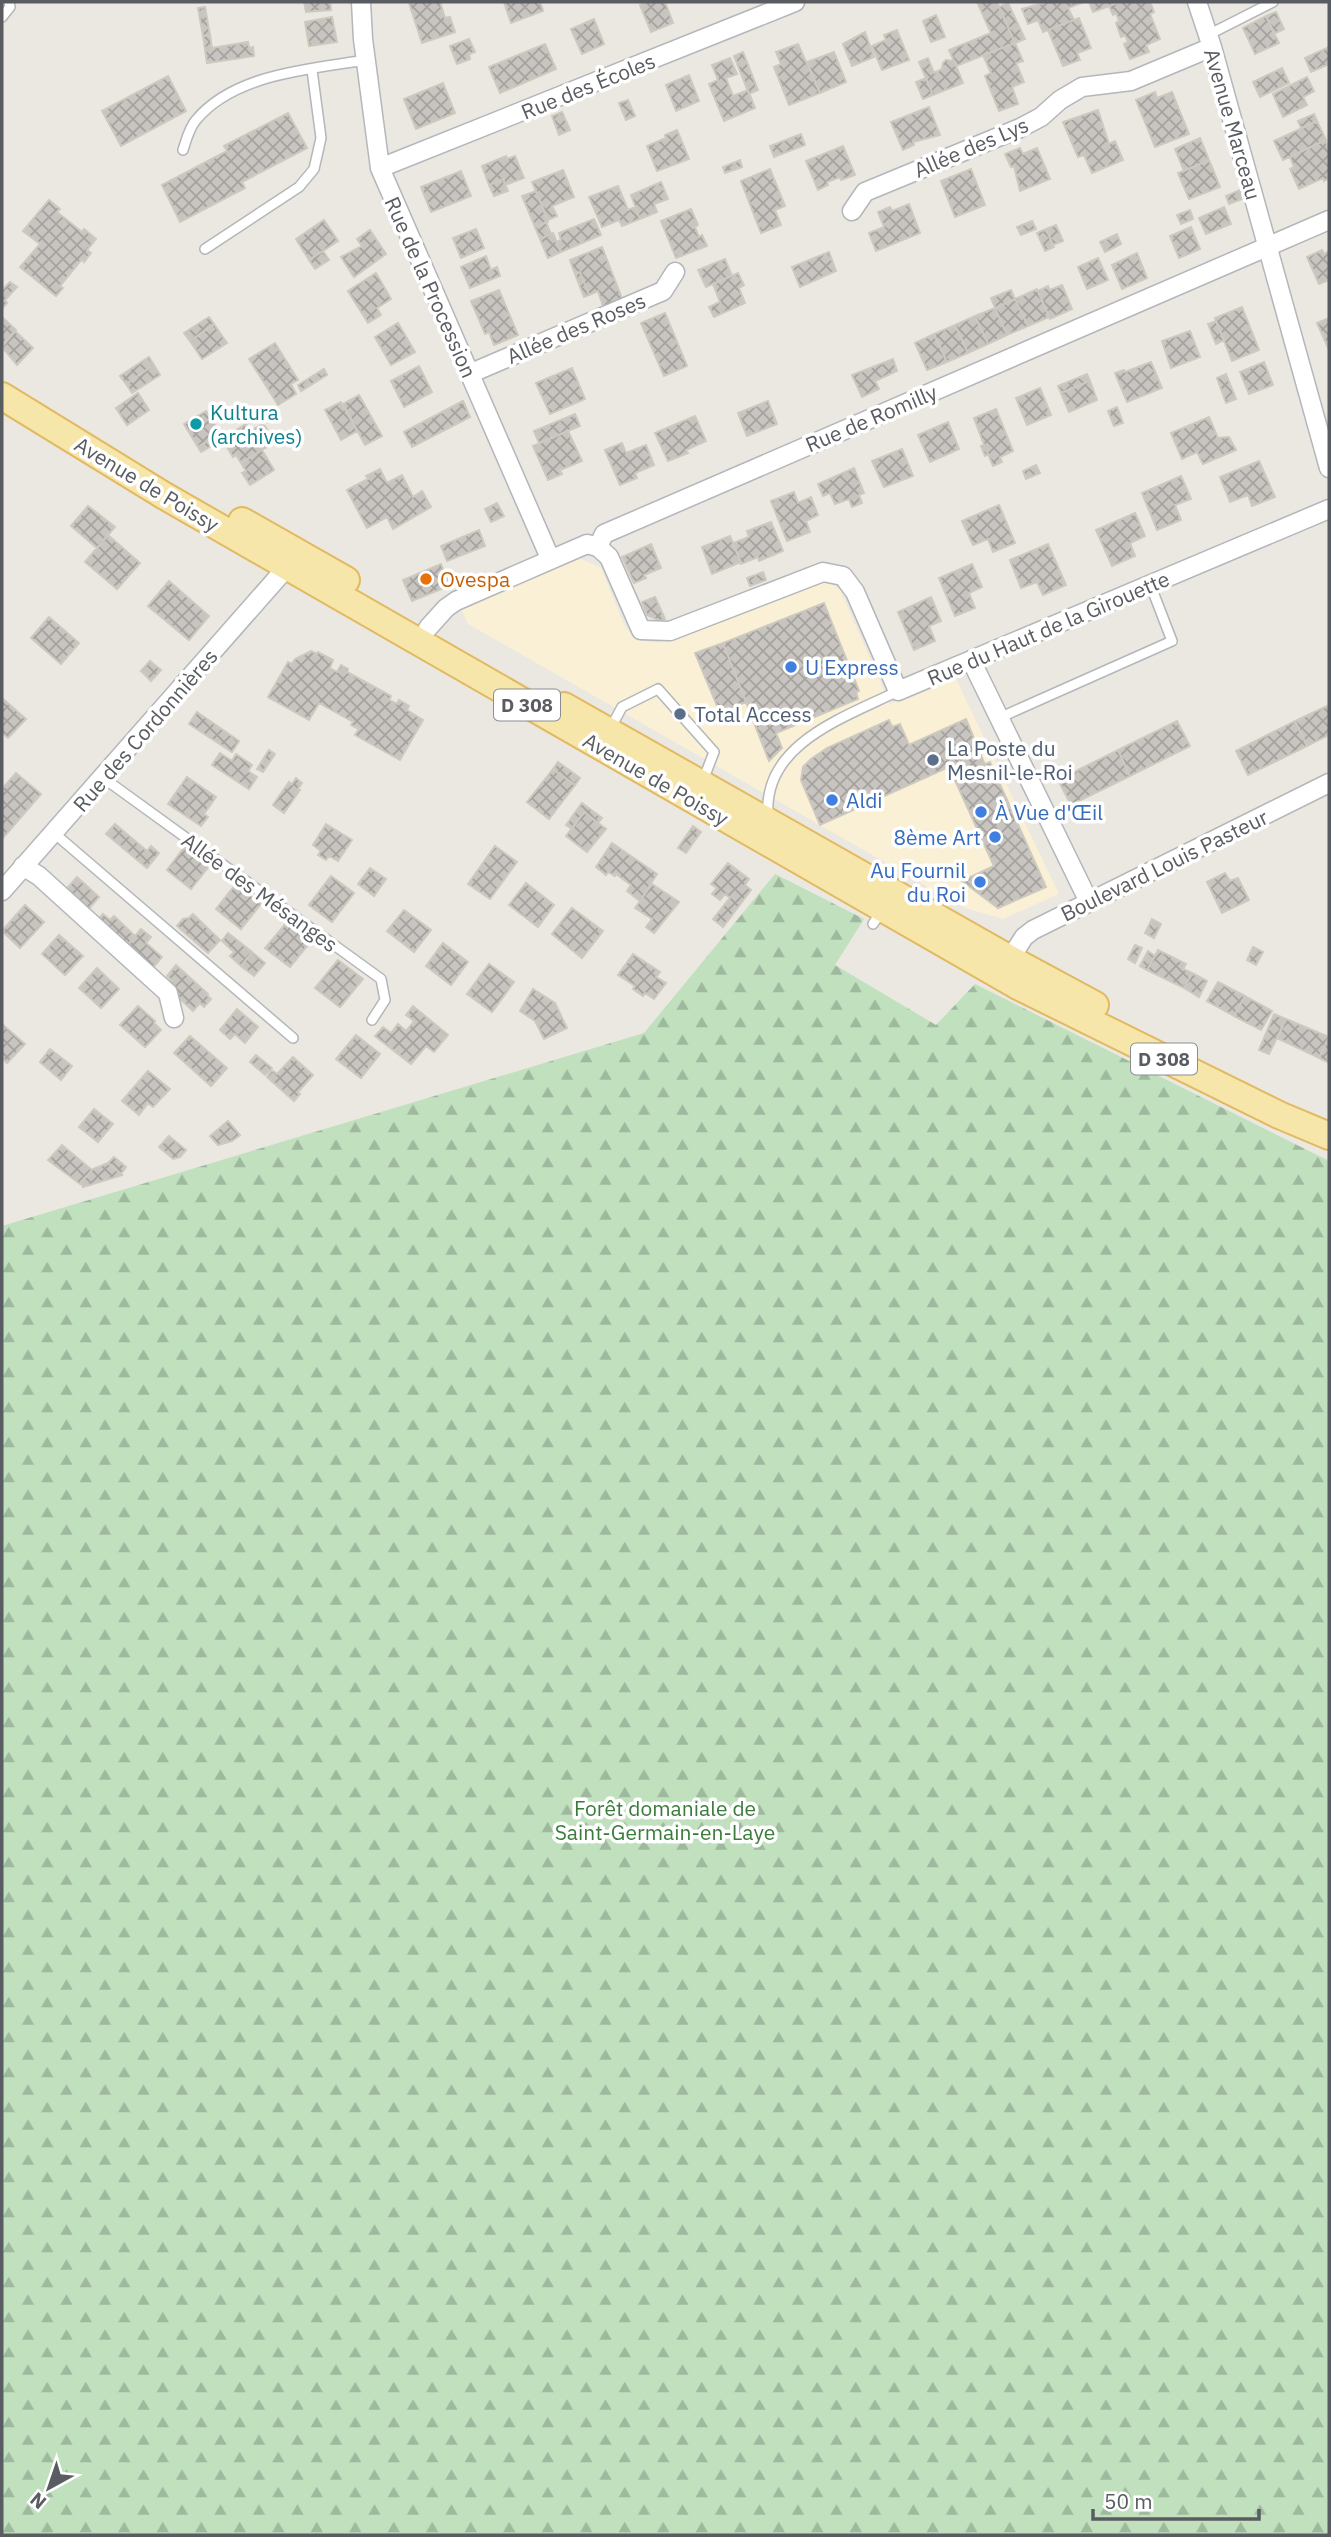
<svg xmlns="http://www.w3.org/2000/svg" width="1331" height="2537" font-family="'IBM Plex Sans',sans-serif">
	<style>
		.commercial { fill: #f9f0d6 }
		.forest { fill: url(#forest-firs) }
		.building { fill: url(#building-cross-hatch); stroke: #cec9bf; stroke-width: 2 }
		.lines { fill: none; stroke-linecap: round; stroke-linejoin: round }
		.service-casing { stroke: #b3b6ba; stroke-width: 12 }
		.minor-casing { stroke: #b3b6ba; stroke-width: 21 }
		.primary-casing { stroke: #e2b961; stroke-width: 30 }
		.service { stroke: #fff; stroke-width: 9 }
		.minor { stroke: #fff; stroke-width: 18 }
		.primary { stroke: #f6e6a9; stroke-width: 26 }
		.culture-dot { fill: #0f9aa8; stroke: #fff; stroke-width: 2.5 }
		.food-dot { fill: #e8710a; stroke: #fff; stroke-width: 2.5 }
		.shop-dot { fill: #3f7fe0; stroke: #fff; stroke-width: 2.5 }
		.service-dot { fill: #5c6f8a; stroke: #fff; stroke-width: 2.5 }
		.labels { text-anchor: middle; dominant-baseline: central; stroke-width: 7; stroke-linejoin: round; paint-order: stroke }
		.shield { fill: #fff; stroke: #8b8d90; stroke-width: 2 }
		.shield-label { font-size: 19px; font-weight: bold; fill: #595c60 }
		.street-label { font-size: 21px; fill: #595c60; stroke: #fff }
		.culture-label { font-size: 21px; fill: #0d838f; stroke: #fff; text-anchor: start }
		.food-label { font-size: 21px; fill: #c56008; stroke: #fff; text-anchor: start }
		.shop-label { font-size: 21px; fill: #366cbe; stroke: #fff; text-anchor: start }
		.service-label { font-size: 21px; fill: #4e5e75; stroke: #fff; text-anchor: start }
		.park-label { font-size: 21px; fill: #3b7c3c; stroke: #fff }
	</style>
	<defs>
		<pattern id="forest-firs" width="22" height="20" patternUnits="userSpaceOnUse" patternTransform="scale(1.75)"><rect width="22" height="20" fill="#c0e0be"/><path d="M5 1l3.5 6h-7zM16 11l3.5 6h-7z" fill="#9fb99e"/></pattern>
		<pattern id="building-cross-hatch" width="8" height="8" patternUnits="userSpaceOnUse" patternTransform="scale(1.75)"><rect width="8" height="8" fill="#c8c4c0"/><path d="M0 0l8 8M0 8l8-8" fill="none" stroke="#a5a29f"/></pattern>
	</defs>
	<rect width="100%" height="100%" fill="#eae8e0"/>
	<path class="commercial" d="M577,557L601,568L625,627L637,640L658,643L826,580L840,590L890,704L956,679L1059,894L1003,919L965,908L468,624L461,609Z"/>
	<path class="forest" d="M775,874L864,919L835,965L936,1025L975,984L1329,1161V2535H2V1226L644,1033Z"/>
	<path class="building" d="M304,2H330L331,10L306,12Z
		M413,2H440L445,18L450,17L455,32L422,43L409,3Z
		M504,2H540L543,11L511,23Z
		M647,2H665L673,23L651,32L640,5Z
		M977,2H997L1015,43L956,66L949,50L991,33Z
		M1047,2H1084L1068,8L1074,20L1043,32L1038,20L1028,24L1022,9Z
		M1089,2H1120L1093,12Z
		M1120,2H1150L1154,12L1150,14L1160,39L1146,45L1149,52L1130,59L1124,44L1128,42L1125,35L1121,37L1116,23L1119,21L1116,13L1113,15L1109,6Z
		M1008,3L1025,39L1015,43L999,7Z
		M205,7L210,35L203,36L198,8Z
		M1276,12L1284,29L1274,34L1266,16Z
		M936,15L945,37L931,42L923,21Z
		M1266,16L1279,43L1255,54L1243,28Z
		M332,17L337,42L309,46L305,22Z
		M1079,18L1091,48L1077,53L1080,60L1063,66L1048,30Z
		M594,19L604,44L582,54L571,29Z
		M897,30L909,60L882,70L872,46L886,40L884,35Z
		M865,32L874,57L852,66L843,44Z
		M210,35L212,48L248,42L249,48L253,47L254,56L207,63L203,36Z
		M469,39L475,52L469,54L470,59L457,64L450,46Z
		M1015,43L1023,61L1016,63L1024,82L1012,87L1018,104L999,111L985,76L991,73L983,55Z
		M545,44L556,69L500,93L489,67Z
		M798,44L820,93L789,105L774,67L781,64L776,52Z
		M1329,47V64L1311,72L1305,58Z
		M743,52L758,90L749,94L734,56Z
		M834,52L846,82L820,93L807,62Z
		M730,58L737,74L726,78L733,96L748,90L755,108L724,121L709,84L718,80L712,65Z
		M928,58L934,73L942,69L943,63L946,60L954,61L963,83L933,95L919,62Z
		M1282,68L1289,83L1260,97L1253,82Z
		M689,75L699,101L676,111L666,85Z
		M168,76L186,111L121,146L102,111Z
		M1307,77L1314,91L1303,97L1307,105L1283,117L1273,94Z
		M926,78L933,95L923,99L916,82Z
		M443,83L455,113L416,129L404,99Z
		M1155,92L1157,98L1172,92L1189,134L1155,147L1136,100Z
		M628,100L635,116L626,120L619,103Z
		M929,107L940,135L913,142L914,145L903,150L891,122Z
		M1098,110L1109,144L1115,141L1123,160L1092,173L1084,155L1078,157L1063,122Z
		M562,112L570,130L559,135L552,116Z
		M288,113L307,148L242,182L245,188L180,222L162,185L227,151L224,146Z
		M1314,114L1317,121L1301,128L1298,121Z
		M1317,121L1326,140L1283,160L1274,141Z
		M677,130L689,159L657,171L647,146L666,138L665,135Z
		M801,134L805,145L774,157L770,146Z
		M1200,138L1209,160L1184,171L1175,149Z
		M1325,140L1329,149V178L1324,181L1323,178L1299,189L1290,169L1294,167L1290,157Z
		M843,146L855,175L841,180L840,177L827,182L828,185L818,190L806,161Z
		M1020,148L1023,154L1037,148L1050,179L1020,191L1014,166L1011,167L1005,154Z
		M506,156L507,159L515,156L524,178L505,185L503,179L489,185L482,166Z
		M740,160L742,167L725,173L723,167Z
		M1209,160L1220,187L1189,199L1178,173Z
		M770,169L785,206L775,210L781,225L761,233L741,181Z
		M971,169L985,205L955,217L941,181Z
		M563,170L574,197L552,206L557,216L548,220L532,182Z
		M461,171L471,196L431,212L421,187Z
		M503,179L508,191L494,196L489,185Z
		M661,182L668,199L654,204L657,212L640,219L631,195Z
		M618,186L628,210L635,207L640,219L622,226L619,220L602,227L589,197Z
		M1242,189L1245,198L1229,204L1226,196Z
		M536,191L548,222L535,227L522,196Z
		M49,200L60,209L57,212L82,232L84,229L96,239L87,250L91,253L84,262L82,259L60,286L63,288L56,296L20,267L40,244L23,231Z
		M909,204L920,233L876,251L869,233L884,227L878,212L890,207L892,211Z
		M1224,207L1231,224L1206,234L1199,218Z
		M691,209L698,225L695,227L699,237L702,235L707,246L676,258L661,221Z
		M1190,210L1193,219L1181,224L1177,215Z
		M594,219L601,235L561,252L556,242L561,240L559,233Z
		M324,220L338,241L309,260L296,239Z
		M1032,221L1036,229L1021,235L1017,227Z
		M546,222L551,234L540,239L535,227Z
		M1056,225L1063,241L1053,245L1046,229Z
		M1191,227L1200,249L1179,258L1170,236Z
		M476,229L484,248L461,258L453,238Z
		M1046,229L1054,247L1045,251L1037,233Z
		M370,230L386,254L354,277L341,257L362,246L357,239Z
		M553,233L561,252L548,258L540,239Z
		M1117,234L1121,244L1105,252L1100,242Z
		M602,247L623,301L604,309L598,291L589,295L580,272L575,274L570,260Z
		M1322,250L1324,254L1329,251V280L1319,284L1307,257Z
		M323,251L329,260L315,269L309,260Z
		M829,252L836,271L800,287L792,267Z
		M1137,253L1147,278L1122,289L1112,265Z
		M486,256L491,270L497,267L500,276L470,288L461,267Z
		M1098,258L1108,280L1087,289L1078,267Z
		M725,259L732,276L706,287L698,270Z
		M580,272L589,295L584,297L575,274Z
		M376,273L391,299L377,308L381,315L368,323L348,291Z
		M738,273L744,285L739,288L745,303L714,317L709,307L720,302L713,284Z
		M10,282L17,287L5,300L7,303L2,309V290Z
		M1062,285L1072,309L1050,319L1038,291L1048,286L1050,290Z
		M1037,289L1049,317L1028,326L1015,299Z
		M499,290L518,335L494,345L489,332L485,334L471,301Z
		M1011,290L1015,299L995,308L991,298Z
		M1015,299L1028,326L1007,335L995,308Z
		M1242,307L1259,350L1232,361L1215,318Z
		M995,308L1007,335L988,344L975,316Z
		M665,313L687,366L664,376L641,323Z
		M975,316L988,344L968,353L955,325Z
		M2,317L16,330L2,345Z
		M209,317L214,324L190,341L184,333Z
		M1329,318V350L1317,323Z
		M1216,321L1224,340L1216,344L1208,324Z
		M398,323L415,352L391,365L375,337Z
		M214,324L227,343L202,359L190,341Z
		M955,325L968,353L947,362L934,334Z
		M15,331L33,348L17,365L2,347Z
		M1190,331L1200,357L1171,368L1162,341Z
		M934,334L947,362L927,370L915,343Z
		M275,343L298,380L291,384L296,394L278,405L249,359Z
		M149,357L154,365L126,384L120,376Z
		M893,359L897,371L875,381L879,389L862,397L852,375Z
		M1151,362L1162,388L1127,402L1115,373L1124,370L1125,372Z
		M1264,362L1273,385L1249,394L1240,372Z
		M154,365L160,375L132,393L126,384Z
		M419,366L432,392L404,407L391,381Z
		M572,368L585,399L550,414L536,383Z
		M324,369L327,375L301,391L298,385Z
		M1087,374L1090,381L1061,393L1058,386Z
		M1226,374L1236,399L1226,403L1217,378Z
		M1090,381L1097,400L1069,412L1061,393Z
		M1040,388L1051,415L1027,425L1016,398Z
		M138,393L149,410L127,425L116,408Z
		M359,395L382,436L365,445L343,404Z
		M463,401L470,417L412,447L404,432Z
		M768,401L777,424L747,436L738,413Z
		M341,402L357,431L341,440L325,410Z
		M1117,407L1123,423L1114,426L1108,411Z
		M996,409L1013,451L1000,457L1002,462L993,466L988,454L985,456L981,446L984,445L974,418Z
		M206,411L220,433L198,447L184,424Z
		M575,414L580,426L539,443L534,431Z
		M695,416L706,441L686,450L688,453L668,461L655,433Z
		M1209,417L1218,438L1229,437L1236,450L1203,464L1197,452L1182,459L1171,433Z
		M948,422L959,449L930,462L918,435Z
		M246,424L262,450L241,463L236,455L233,457L222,439Z
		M261,425L265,426L273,440L272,444L262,450L250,431Z
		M568,431L582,461L560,470L562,474L548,480L533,446Z
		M220,433L223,439L201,452L198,447Z
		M622,443L626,453L646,445L654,465L635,473L637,478L620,485L605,450Z
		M902,449L913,476L884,487L872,461Z
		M262,450L274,470L250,485L242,473L246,471L241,463Z
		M1259,461L1275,497L1252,506L1248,495L1230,502L1220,477Z
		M1036,465L1040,473L1026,479L1023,471Z
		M854,468L864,493L859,495L862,503L852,507L849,499L835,504L830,493L823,496L818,484Z
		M380,469L387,483L402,475L413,497L422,491L431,507L393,529L387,517L367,528L347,490L368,479L366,476Z
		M1181,476L1191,499L1175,505L1181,520L1157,530L1142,493Z
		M794,492L798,503L811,497L818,515L806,521L810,532L787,541L771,501Z
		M497,503L504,516L491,522L485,509Z
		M999,505L1015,543L993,552L988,539L973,545L962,521Z
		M88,506L115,527L97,548L71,526Z
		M1135,513L1145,536L1130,543L1135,556L1112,566L1096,530Z
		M771,522L783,551L759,561L758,557L741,564L733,543L749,537L747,531Z
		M479,530L485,546L447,561L441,546Z
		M108,535L140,563L117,589L85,562Z
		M730,536L741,562L712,574L702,547Z
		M651,544L661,568L644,575L646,578L634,583L622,557Z
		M1048,544L1066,585L1043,595L1037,582L1021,588L1010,560Z
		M441,564L449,584L443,586L444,588L412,601L403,580Z
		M972,564L982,587L969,593L975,608L955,616L939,578Z
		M763,572L766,580L750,586L747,578Z
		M169,581L209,616L189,640L148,606Z
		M655,597L665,619L660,621L647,615L642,602Z
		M931,597L941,621L929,626L935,641L914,650L898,612Z
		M824,603L859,691L856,692L858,699L776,733L782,748L769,761L723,643Z
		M49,617L79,643L61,664L31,638Z
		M723,643L746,702L720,713L695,653Z
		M311,651L317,654L318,652L333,660L330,668L337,672L341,665L348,669L347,672L391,696L389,700L397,704L399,700L409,706L407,710L423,720L400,760L355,735L359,729L351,725L353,722L319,703L309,720L268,697L288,662L292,664L295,659Z
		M150,661L161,670L151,681L141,671Z
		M2,698L26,719L8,738L2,733Z
		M1329,705V735L1307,746L1295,721Z
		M197,712L239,741L232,752L189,724Z
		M966,719L980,753L820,825L801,780L803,767L811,759L827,748L889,720L892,727L900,724L909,745Z
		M1177,721L1190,746L1130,776L1118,750Z
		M1295,721L1307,746L1248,775L1236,751Z
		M269,750L275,754L263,772L257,769Z
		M1118,750L1130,776L1071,805L1058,780Z
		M220,753L232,761L236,754L252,765L248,771L257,777L249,789L212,765Z
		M980,753L985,765L954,778L949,767Z
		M558,762L580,778L575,785L553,769Z
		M990,762L1046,887L998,908L962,881L994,866L954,778Z
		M553,769L575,785L549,819L527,802Z
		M16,773L41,794L2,839V789Z
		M187,777L216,797L204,814L208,817L201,826L168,804Z
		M296,778L302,783L298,789L300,790L284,813L273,805L289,782L292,784Z
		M582,803L602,818L598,823L584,812L572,829L566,825Z
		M584,812L606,829L587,852L566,836Z
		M115,824L147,851L151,846L159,853L147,868L106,834Z
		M326,824L352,840L338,861L329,856L326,860L318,855L321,851L313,845Z
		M693,826L701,832L686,853L678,848Z
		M612,843L657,874L640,901L627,891L631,885L616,874L615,876L608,872L606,875L596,867Z
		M186,845L210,865L191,889L167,870Z
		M495,846L517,862L490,899L468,884Z
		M728,863L749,879L745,885L751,890L723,927L713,919L730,898L725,894L720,900L712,894L717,888L711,884Z
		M370,868L386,879L374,896L358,884Z
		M1225,873L1230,881L1238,878L1249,900L1222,913L1207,882Z
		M331,876L354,893L332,922L309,905Z
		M77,877L99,897L85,913L63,893Z
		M526,883L554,905L538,927L509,905Z
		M236,884L261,904L241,929L216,909Z
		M652,884L679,902L654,933L646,927L652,919L635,908Z
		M25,905L44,922L20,948L2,931Z
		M572,908L603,931L582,958L552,934Z
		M404,910L431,930L414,952L387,931Z
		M103,914L110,920L114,916L135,936L125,949L96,922Z
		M193,914L220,940L208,953L177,926L183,919L189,918Z
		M1152,919L1161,924L1154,938L1145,933Z
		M288,921L312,940L290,967L265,948Z
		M141,929L151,937L146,943L162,957L150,971L125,949Z
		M228,933L252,952L241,966L230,956L234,952L222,941Z
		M59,935L83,956L65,975L42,954Z
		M443,943L468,962L451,985L426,966Z
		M1135,945L1142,948L1135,963L1128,959Z
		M1253,947L1263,952L1256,965L1247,960Z
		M1158,950L1186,964L1183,969L1192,973L1184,988L1147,970Z
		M1148,951L1155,956L1147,970L1140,966Z
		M252,952L265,963L254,976L241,966Z
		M633,954L660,972L656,977L666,983L654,999L645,993L643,996L633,989L635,986L618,975Z
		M338,960L363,979L340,1007L315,988Z
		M489,964L514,982L492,1012L467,994Z
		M176,965L208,994L207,995L211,999L204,1007L200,1003L193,1011L166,986L171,980L167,976Z
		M97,968L119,989L101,1008L79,988Z
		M1192,973L1207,981L1199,997L1184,988Z
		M1218,982L1245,996L1234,1016L1207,1001Z
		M533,989L555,1003L567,1028L544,1039L535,1021L520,1011Z
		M1245,996L1272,1011L1261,1030L1234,1016Z
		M138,1006L155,1021L154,1023L161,1030L145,1047L120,1025Z
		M413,1006L448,1035L434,1052L426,1046L411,1064L375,1036L383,1027L391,1033L398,1024L406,1031L414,1021L406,1015Z
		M237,1009L258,1027L245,1043L235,1034L230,1039L220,1030Z
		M1274,1014L1286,1019L1269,1054L1259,1050Z
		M1286,1019L1329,1037L1319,1058L1277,1038Z
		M2,1024L25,1044L7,1063L2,1058Z
		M356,1035L380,1054L361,1078L336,1059Z
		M190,1036L227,1068L211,1086L174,1053Z
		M1329,1037V1063L1319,1058Z
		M50,1049L72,1066L61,1080L40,1062Z
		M256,1055L272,1068L265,1075L250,1062Z
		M293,1057L313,1075L298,1092L300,1094L294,1101L267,1077L272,1070L277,1074Z
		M148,1071L170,1089L153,1107L148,1103L139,1115L122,1101Z
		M94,1109L113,1124L98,1142L79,1127Z
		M228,1121L240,1135L232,1141L218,1145L210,1136Z
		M169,1136L186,1150L180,1157L173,1159L159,1147Z
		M62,1145L92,1170L80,1184L48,1160Z
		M114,1157L126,1167L121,1174L108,1163Z
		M108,1163L122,1175L83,1187L81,1182L93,1169Z"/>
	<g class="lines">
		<g class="service-casing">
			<path id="service" d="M2,17L10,7L9,2
				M1208,35L1273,2
				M183,150C186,141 189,128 196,120C234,74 310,69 366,60
				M205,249L299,187L314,169L321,138L312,70
				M999,718L1172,641L1150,584
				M610,729L622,707L658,689L714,752L702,783
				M102,777L381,979L385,1000L372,1020
				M768,815C763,743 846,717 898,691
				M54,833L293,1038
				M873,924L882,910"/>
		</g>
		<g class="minor-casing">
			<path id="minor" d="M361,2L363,39L380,168L550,558
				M1197,2L1212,47L1329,468
				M380,168L795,2
				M852,211L865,192L1020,128L1041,117L1060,100L1082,87L1131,81L1212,47
				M469,374L663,291L675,272
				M598,547L604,534L1329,220
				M428,628L446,608L456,601L587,544L598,547L609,557L641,630L670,631L823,572L843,576L855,592L898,691L1329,509
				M971,660L1089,902
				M23,866L39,876L168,993L174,1018
				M2,891L287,567
				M1010,959L1024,937L1033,930L1329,783"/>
		</g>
		<g class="primary-casing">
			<path id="primary" d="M2,396L163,495L1018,986L1279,1115L1329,1136
				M242,521L346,580
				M564,706L1010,959L1095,1005"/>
		</g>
		<use href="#service" class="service"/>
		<use href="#minor" class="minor"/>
		<use href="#primary" class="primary"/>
	</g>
	<circle class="culture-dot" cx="196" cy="424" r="7"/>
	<circle class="food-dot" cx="426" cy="579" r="7"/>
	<g class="shop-dot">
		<circle cx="791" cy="667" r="7"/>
		<circle cx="832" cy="800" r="7"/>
		<circle cx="981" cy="812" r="7"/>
		<circle cx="995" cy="837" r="7"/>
		<circle cx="980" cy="882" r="7"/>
	</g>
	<g class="service-dot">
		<circle cx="680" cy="714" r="7"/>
		<circle cx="933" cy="760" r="7"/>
	</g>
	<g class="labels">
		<g class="shield">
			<rect x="494" y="689.5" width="66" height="31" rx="5"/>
			<rect x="1131" y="1043.5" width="66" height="31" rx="5"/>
		</g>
		<g class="shield-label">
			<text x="527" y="705">D 308</text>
			<text x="1164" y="1059">D 308</text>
		</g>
		<g class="street-label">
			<text transform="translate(588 86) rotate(-22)">Rue des Écoles</text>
			<text transform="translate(1233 124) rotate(74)">Avenue Marceau</text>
			<text transform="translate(971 147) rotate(-23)">Allée des Lys</text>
			<text transform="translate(431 287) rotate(66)">Rue de la Procession</text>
			<text transform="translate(576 328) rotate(-23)">Allée des Roses</text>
			<text transform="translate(871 418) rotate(-23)">Rue de Romilly</text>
			<text transform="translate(147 484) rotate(31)">Avenue de Poissy</text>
			<text transform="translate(1048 628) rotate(-23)">Rue du Haut de la Girouette</text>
			<text transform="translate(145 730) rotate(-49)">Rue des Cordonnières</text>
			<text transform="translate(656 779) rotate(30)">Avenue de Poissy</text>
			<text transform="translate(1164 865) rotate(-26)">Boulevard Louis Pasteur</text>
			<text transform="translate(260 892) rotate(36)">Allée des Mésanges</text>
		</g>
		<g class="culture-label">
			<text x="210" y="412">Kultura<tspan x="210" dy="24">(archives)</tspan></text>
		</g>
		<g class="food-label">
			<text x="440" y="579">Ovespa</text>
		</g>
		<g class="shop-label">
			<text x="805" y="667">U Express</text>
			<text x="846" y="800">Aldi</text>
			<text x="995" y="812">À Vue d'Œil</text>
			<text x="981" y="837" text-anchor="end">8ème Art</text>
			<text x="966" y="870" text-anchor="end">Au Fournil<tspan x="966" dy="24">du Roi</tspan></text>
		</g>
		<g class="service-label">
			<text x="694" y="714">Total Access</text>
			<text x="947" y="748">La Poste du<tspan x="947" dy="24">Mesnil-le-Roi</tspan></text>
		</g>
		<g class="park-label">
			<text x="665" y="1808">Forêt domaniale de<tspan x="665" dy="24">Saint-Germain-en-Laye</tspan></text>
		</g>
	</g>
	<rect width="1331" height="2537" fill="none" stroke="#595c60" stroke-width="7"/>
	<g transform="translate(49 2488) rotate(220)" stroke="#ffffff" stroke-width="5" paint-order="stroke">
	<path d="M0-5L12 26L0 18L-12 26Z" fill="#595c60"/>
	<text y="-10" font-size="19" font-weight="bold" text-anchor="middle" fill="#595c60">N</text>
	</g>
	<path d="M1093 2509v10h166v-10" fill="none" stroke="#595c60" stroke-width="3.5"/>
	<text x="1104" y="2509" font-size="21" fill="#595c60" stroke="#ffffff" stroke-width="5" paint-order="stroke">50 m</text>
</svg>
